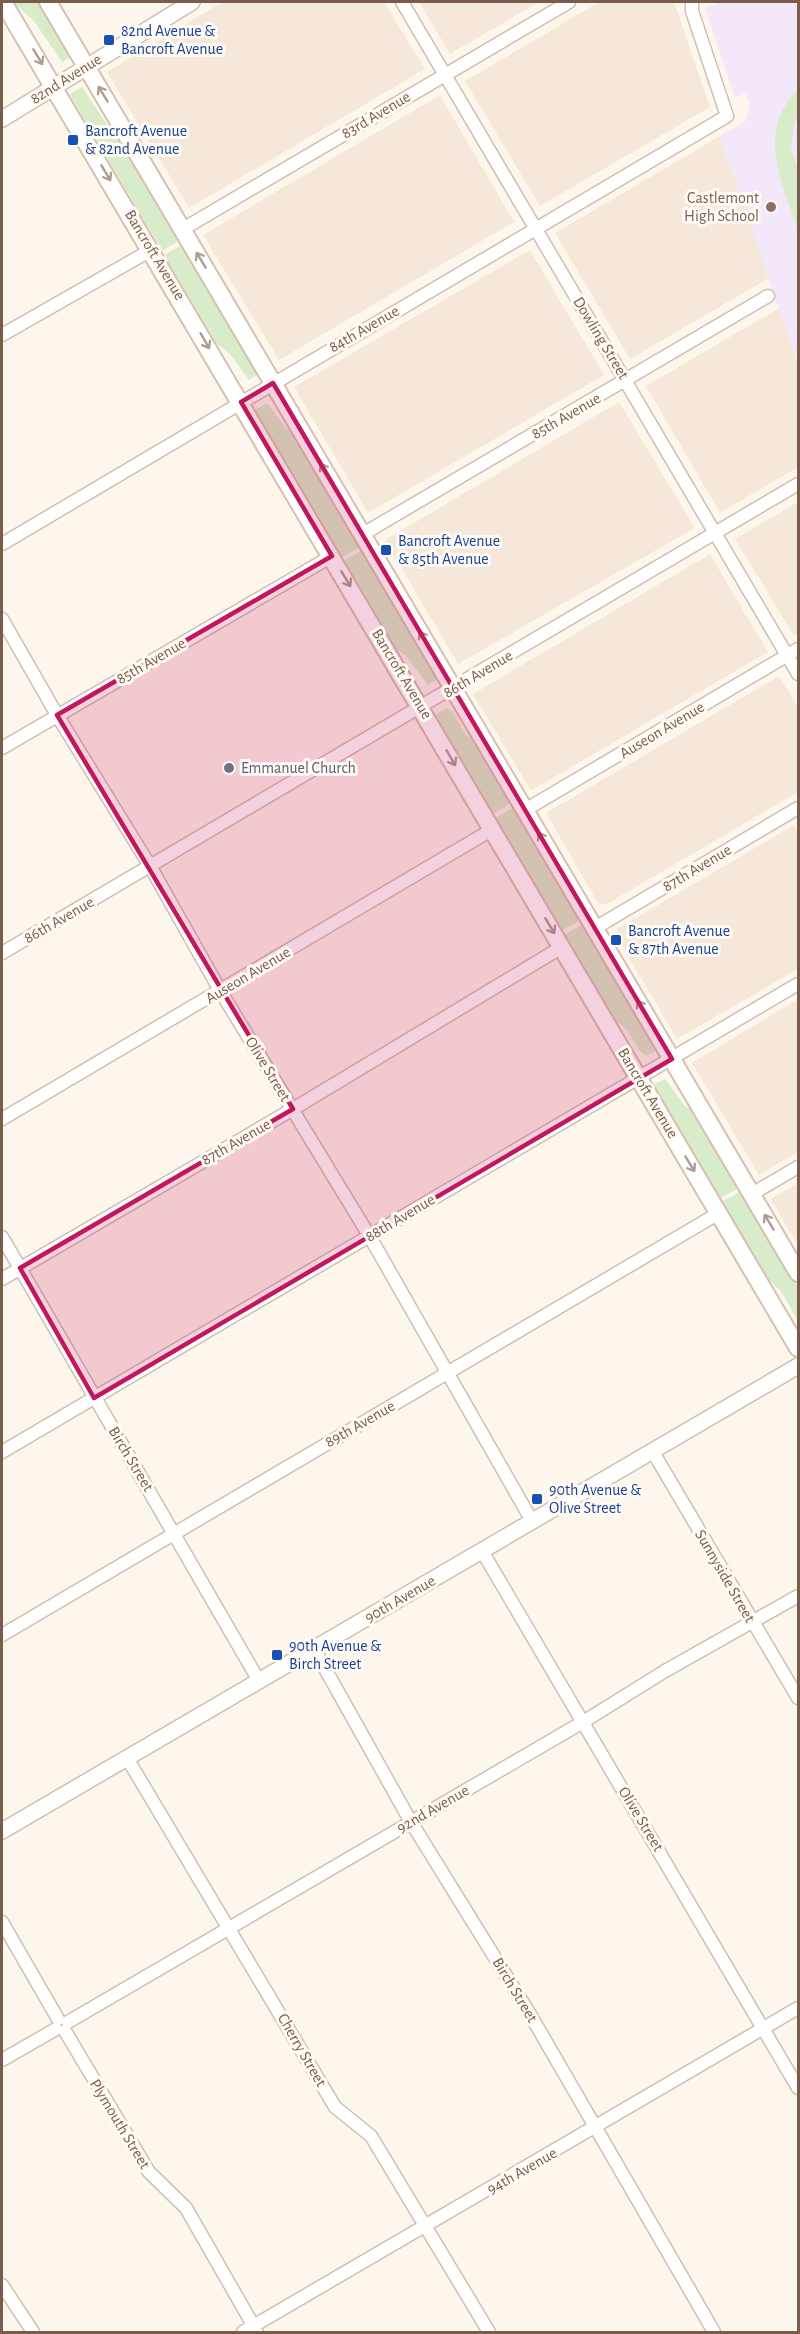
<svg xmlns="http://www.w3.org/2000/svg" width="800" height="2334" font-family="'Alegreya Sans',sans-serif">
	<style>
		.residential { fill: #f5e8da }
		.education { fill: #f3e8fa }
		.green { fill: #d8ecc9 }
		.lines { fill: none; stroke-linecap: round; stroke-linejoin: round }
		.minor-casing { stroke: #d1beb0; stroke-width: 15 }
		.tertiary-casing { stroke: #d1beb0; stroke-width: 18 }
		.secondary-casing { stroke: #d6c0b0; stroke-width: 20 }
		.minor { stroke: #fff; stroke-width: 12 }
		.tertiary { stroke: #fff; stroke-width: 15 }
		.secondary { stroke: #fff; stroke-width: 16 }
		.oneway { stroke: #af9d94 }
		.marked { fill: #c2185b; fill-opacity: 0.2; stroke: #c2185b; stroke-width: 4.5; stroke-linejoin: round }
		.transit-dot { fill: #1a4fb4; stroke: #fffaf3; stroke-width: 2 }
		.education-dot { fill: #8d6e63; stroke: #fffaf3; stroke-width: 2 }
		.worship-dot { fill: #6b7280; stroke: #fffaf3; stroke-width: 2 }
		.labels { text-anchor: middle; dominant-baseline: central; stroke-width: 6; stroke-linejoin: round; paint-order: stroke }
		.transit-label { font-size: 16px; fill: #164399; stroke: #fffaf3; text-anchor: start }
		.street-label { font-size: 16px; fill: #7a5c4d; stroke: #fffaf3 }
		.education-label { font-size: 16px; fill: #785e54; stroke: #fffaf3; text-anchor: end }
		.worship-label { font-size: 16px; fill: #5b616d; stroke: #fffaf3; text-anchor: start }
	</style>
	<rect width="100%" height="100%" fill="#fdf6ec"/>
	<path class="residential" d="M222,2H384L425,69L189,208L107,72Z
		M419,2H539L450,54Z
		M599,2H674L710,107L540,206L465,81Z
		M440,95L514,222L279,360L203,235Z
		M720,136L769,278L630,359L555,233Z
		M530,250L604,375L368,513L294,387Z
		M779,308L798,365V467L720,513L646,386Z
		M619,402L695,528L458,664L385,540Z
		M798,502V634L794,636L735,539Z
		M710,554L768,652L534,789H530L473,694Z
		M779,676L798,707V792L605,905L598,903L546,813Z
		M794,825L798,833V969L677,1039L617,937V929Z
		M798,999V1152L759,1175L692,1063Z
		M798,1183V1246L771,1199Z"/>
	<path class="education" d="M714,2H798V365L720,136L745,122L750,105L746,93L735,98L705,8L715,5Z"/>
	<path class="green" d="M13,2H41L74,55L62,62L34,21Z
		M82,87L110,129L125,143L182,239L162,251L72,98L70,94Z
		M798,89V114L793,130L791,148L798,170V230C782,180 755,134 798,89Z
		M185,243L260,373L249,380L230,354L216,343L164,255Z
		M267,403L286,428L301,440L362,546L342,557L255,410Z
		M364,549L440,678L428,685L407,657L395,648L344,561Z
		M447,708L454,714L466,735L480,746L513,802L493,814L436,718L435,715Z
		M516,806L582,919L561,931L495,818Z
		M584,923L658,1050L646,1056L639,1050L628,1031L614,1019L564,935Z
		M665,1079L685,1106L695,1111L740,1187L719,1199L654,1088L653,1085Z
		M742,1191L798,1287V1321L781,1291L764,1276L721,1202Z"/>
	<g class="lines">
		<g class="minor-casing">
			<path id="minor" d="M402,2L798,674
				M183,229L569,2
				M2,335L151,250
				M363,534L768,296
				M2,544L727,116L692,11V2
				M2,619L57,715L150,866L221,992L370,1237L532,1521
				M2,748L332,556
				M525,810L798,649
				M595,928L798,808
				M2,953L798,484
				M2,1119L493,829
				M752,1194L798,1167
				M2,1237L259,1681
				M2,1279L293,1109L562,947
				M2,1452L798,984
				M653,1452L798,1698
				M482,1551L798,2088
				M2,1635L719,1213
				M314,1649L411,1822L531,2016L714,2332
				M127,1758L335,2107L371,2136L489,2332
				M2,1922L58,2019
				M68,2022L583,1722L665,1671L798,1596
				M65,2031L149,2172L186,2208L257,2332
				M2,2060L56,2029
				M2,2285L33,2332
				M243,2332L798,2008"/>
		</g>
		<g class="tertiary-casing">
			<path id="tertiary" d="M2,119L192,2
				M2,1831L798,1366"/>
		</g>
		<g class="secondary-casing">
			<path id="secondary" d="M3,2L798,1348
				M48,2L798,1273"/>
		</g>
		<use href="#minor" class="minor"/>
		<use href="#tertiary" class="tertiary"/>
		<use href="#secondary" class="secondary"/>
	</g>
	<defs><path id="oneway-shaft" d="M-6 0H5M1.5-3L5.5 0L1.5 3" fill="none" stroke-width="1.6" stroke-linecap="round" stroke-linejoin="round" transform="scale(1.5)"/></defs>
	<g class="oneway">
		<use href="#oneway-shaft" transform="translate(38 57) rotate(59)"/>
		<use href="#oneway-shaft" transform="translate(103 94) rotate(-121)"/>
		<use href="#oneway-shaft" transform="translate(106 173) rotate(59)"/>
		<use href="#oneway-shaft" transform="translate(201 260) rotate(-121)"/>
		<use href="#oneway-shaft" transform="translate(205 341) rotate(60)"/>
		<use href="#oneway-shaft" transform="translate(325 471) rotate(-121)"/>
		<use href="#oneway-shaft" transform="translate(346 579) rotate(59)"/>
		<use href="#oneway-shaft" transform="translate(424 639) rotate(-121)"/>
		<use href="#oneway-shaft" transform="translate(451 758) rotate(60)"/>
		<use href="#oneway-shaft" transform="translate(543 840) rotate(-121)"/>
		<use href="#oneway-shaft" transform="translate(550 926) rotate(59)"/>
		<use href="#oneway-shaft" transform="translate(642 1008) rotate(-121)"/>
		<use href="#oneway-shaft" transform="translate(690 1164) rotate(59)"/>
		<use href="#oneway-shaft" transform="translate(769 1222) rotate(-121)"/>
	</g>
	<path class="marked" d="M273,383L672,1059L94,1398L20,1268L293,1109L57,715L332,556L241,402Z"/>
	<g class="transit-dot">
		<rect x="103" y="34" width="12" height="12" rx="3"/>
		<rect x="67" y="134" width="12" height="12" rx="3"/>
		<rect x="380" y="544" width="12" height="12" rx="3"/>
		<rect x="610" y="934" width="12" height="12" rx="3"/>
		<rect x="531" y="1493" width="12" height="12" rx="3"/>
		<rect x="271" y="1649" width="12" height="12" rx="3"/>
	</g>
	<circle class="education-dot" cx="771" cy="207" r="6"/>
	<circle class="worship-dot" cx="229" cy="768" r="6"/>
	<g class="labels">
		<g class="transit-label">
			<text x="121" y="31">82nd Avenue &amp;<tspan x="121" dy="18">Bancroft Avenue</tspan></text>
			<text x="85" y="131">Bancroft Avenue<tspan x="85" dy="18">&amp; 82nd Avenue</tspan></text>
			<text x="398" y="541">Bancroft Avenue<tspan x="398" dy="18">&amp; 85th Avenue</tspan></text>
			<text x="628" y="931">Bancroft Avenue<tspan x="628" dy="18">&amp; 87th Avenue</tspan></text>
			<text x="549" y="1490">90th Avenue &amp;<tspan x="549" dy="18">Olive Street</tspan></text>
			<text x="289" y="1646">90th Avenue &amp;<tspan x="289" dy="18">Birch Street</tspan></text>
		</g>
		<g class="street-label">
			<text transform="translate(66 79) rotate(-32)">82nd Avenue</text>
			<text transform="translate(376 115) rotate(-31)">83rd Avenue</text>
			<text transform="translate(155 255) rotate(59)">Bancroft Avenue</text>
			<text transform="translate(364 329) rotate(-30)">84th Avenue</text>
			<text transform="translate(601 338) rotate(59)">Dowling Street</text>
			<text transform="translate(566 416) rotate(-30)">85th Avenue</text>
			<text transform="translate(151 661) rotate(-30)">85th Avenue</text>
			<text transform="translate(402 674) rotate(59)">Bancroft Avenue</text>
			<text transform="translate(478 674) rotate(-31)">86th Avenue</text>
			<text transform="translate(662 730) rotate(-31)">Auseon Avenue</text>
			<text transform="translate(697 868) rotate(-31)">87th Avenue</text>
			<text transform="translate(59 920) rotate(-30)">86th Avenue</text>
			<text transform="translate(248 975) rotate(-31)">Auseon Avenue</text>
			<text transform="translate(268 1069) rotate(59)">Olive Street</text>
			<text transform="translate(648 1093) rotate(59)">Bancroft Avenue</text>
			<text transform="translate(236 1142) rotate(-30)">87th Avenue</text>
			<text transform="translate(400 1218) rotate(-31)">88th Avenue</text>
			<text transform="translate(360 1424) rotate(-30)">89th Avenue</text>
			<text transform="translate(131 1459) rotate(59)">Birch Street</text>
			<text transform="translate(725 1576) rotate(60)">Sunnyside Street</text>
			<text transform="translate(400 1599) rotate(-30)">90th Avenue</text>
			<text transform="translate(433 1809) rotate(-30)">92nd Avenue</text>
			<text transform="translate(641 1819) rotate(59)">Olive Street</text>
			<text transform="translate(515 1990) rotate(59)">Birch Street</text>
			<text transform="translate(302 2050) rotate(60)">Cherry Street</text>
			<text transform="translate(120 2124) rotate(59)">Plymouth Street</text>
			<text transform="translate(522 2171) rotate(-30)">94th Avenue</text>
		</g>
		<g class="education-label">
			<text x="759" y="198">Castlemont<tspan x="759" dy="18">High School</tspan></text>
		</g>
		<g class="worship-label">
			<text x="241" y="768">Emmanuel Church</text>
		</g>
	</g>
	<rect width="800" height="2334" fill="none" stroke="#7a5c4d" stroke-width="6"/>
</svg>
